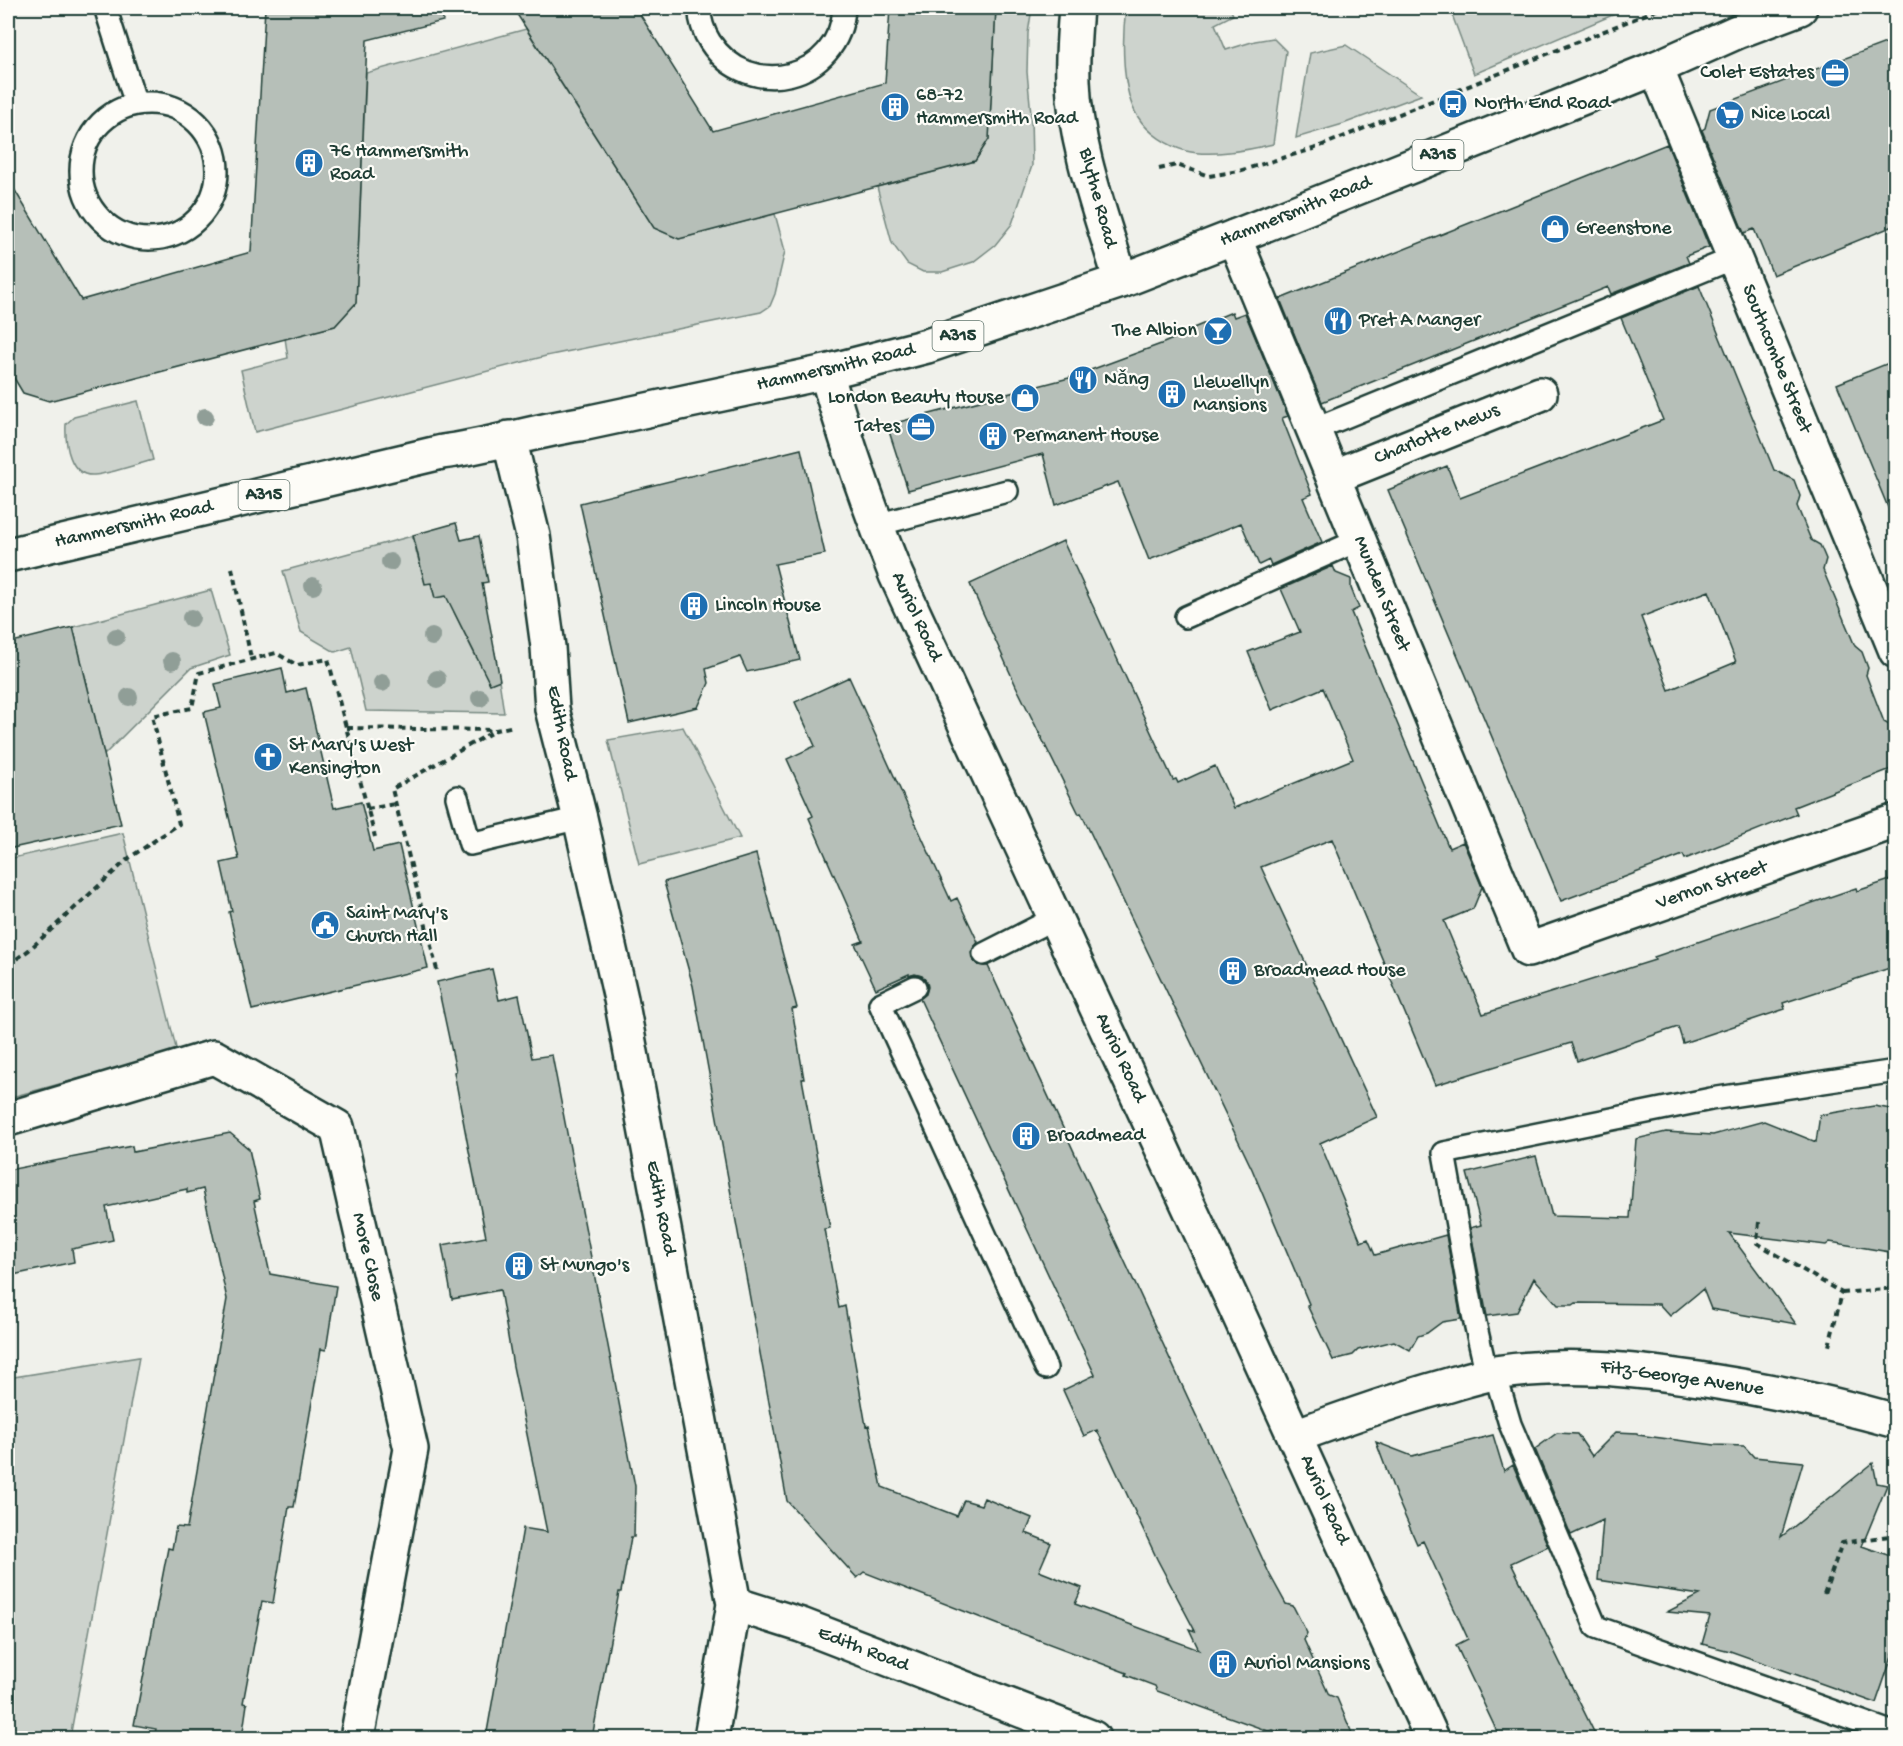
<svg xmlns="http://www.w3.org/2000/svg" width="1903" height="1746" font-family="'Gochi Hand',sans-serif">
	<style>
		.green { fill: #cdd3cd; stroke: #768880; stroke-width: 1.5 }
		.building { fill: #b6bfb8; stroke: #1f3d34; stroke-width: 1.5; fill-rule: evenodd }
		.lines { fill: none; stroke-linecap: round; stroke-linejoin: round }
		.lane-casing { stroke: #1f3d34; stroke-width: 26 }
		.street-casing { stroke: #1f3d34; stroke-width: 38 }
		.primary-casing { stroke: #1f3d34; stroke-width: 38 }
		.path { stroke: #1f3d34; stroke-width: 4; stroke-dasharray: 6 4.5; stroke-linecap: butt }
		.lane { stroke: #fdfcf7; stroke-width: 21 }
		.street { stroke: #fdfcf7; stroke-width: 33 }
		.primary { stroke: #fdfcf7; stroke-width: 33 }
		.tree { fill: #909e97 }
		.labels { text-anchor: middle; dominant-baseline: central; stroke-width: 4.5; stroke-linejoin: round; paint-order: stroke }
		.shield { fill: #fdfcf7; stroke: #62766e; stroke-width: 1.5 }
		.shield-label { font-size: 18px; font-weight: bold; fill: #1f3d34 }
		.poi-label { font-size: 20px; fill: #1f3d34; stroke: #fdfcf7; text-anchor: start }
		.street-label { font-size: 20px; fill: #1f3d34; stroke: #fdfcf7 }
	</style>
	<rect width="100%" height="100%" fill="#f0f1eb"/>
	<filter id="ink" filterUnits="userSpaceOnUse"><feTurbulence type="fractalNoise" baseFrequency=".0167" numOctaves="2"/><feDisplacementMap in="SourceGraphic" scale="12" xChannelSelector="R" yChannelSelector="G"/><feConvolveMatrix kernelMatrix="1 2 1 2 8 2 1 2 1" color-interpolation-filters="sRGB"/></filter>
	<g filter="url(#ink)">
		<path class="green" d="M996,8H1032L1028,33L1027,72L1031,114L1032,166L1012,224L995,245L973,262L942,272H923L907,264L892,243L877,187L975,161L989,139Z
			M1126,8H1230L1233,15L1215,24L1226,50L1255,41L1273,38L1286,51L1273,144C1249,150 1210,157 1186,151C1168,146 1148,133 1138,117C1121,91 1122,37 1126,8Z
			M1461,8H1629L1474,74L1451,12Z
			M526,29L654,228L679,239L775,214L785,251L775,294L770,306L761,312L546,356L255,432L241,370L288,358L285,338L335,326L356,303L366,73Z
			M1346,45L1421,95L1343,124L1296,138L1310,53Z
			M138,401L153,460C137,464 109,474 94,475C69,477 65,443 66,424L74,417Z
			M412,536L425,583H431L435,598L451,595L454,612L476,657L495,653L504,713L366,711L351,647L335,652L301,632L283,571Z
			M211,590L230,655L191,668L104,755L73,627Z
			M683,727L740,838L639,864L608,740Z
			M123,833L177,1052L8,1098V859Z
			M139,1357L70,1738H8V1378Z"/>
		<path class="building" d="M265,8H442L443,21L367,40L356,303L335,326L49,401L23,393L8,368V179L81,300L251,252Z
			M513,8H636L713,131L885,83L890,8H996L989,139L975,161L679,239L654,228Z
			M1896,39V225L1773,275L1754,229L1744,233L1702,130L1705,128L1710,109Z
			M1667,144L1709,247L1686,256L1689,263L1611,294L1608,287L1322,402L1280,299Z
			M1699,286L1774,470L1794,480L1800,496L1797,506L1811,540L1820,545L1826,559L1823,570L1855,646L1862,652L1868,668L1866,675L1884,722L1896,729V767L1794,807L1797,814L1685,859L1683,855L1561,901L1388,490L1447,466L1460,498L1663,420L1621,318ZM1709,591L1736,662L1669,690L1641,617Z
			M1232,312L1234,317L1245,313L1288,416L1282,418L1312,494L1303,498L1322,542L1271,565L1269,560L1259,565L1241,523L1149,560L1118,482L1056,505L1043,454L908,490L887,425L1069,378L1161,344L1192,331L1191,329Z
			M1896,360V521L1894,522L1837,384Z
			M801,449L825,554L775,564L800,660L747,672L740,657L706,669L709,683L698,707L629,723L580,503Z
			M456,523L461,540L479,536L488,582L482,583L500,680L490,684L446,596L435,598L431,583L425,584L413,535Z
			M1063,541L1173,780L1176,779L1178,783L1215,766L1234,808L1353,759L1323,688L1272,710L1248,652L1300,632L1281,589L1333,566L1336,573L1351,579V588L1359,608L1351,612L1449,848L1463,842L1482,887L1473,909L1444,921L1483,1014L1655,960L1654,957L1856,888L1857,891L1896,878V966L1783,1003L1785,1009L1683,1043L1678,1027L1577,1061L1571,1043L1435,1085L1332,839L1261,867L1377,1117L1320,1143L1361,1242L1368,1239L1375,1255L1446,1235L1461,1319L1442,1322L1427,1333L1418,1336L1410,1350L1394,1341L1358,1350L1353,1355L1333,1360L1307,1305L1309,1304L1252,1169L1081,813L1079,814L1016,686L970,584Z
			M73,627L121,824L8,849V643Z
			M282,668L287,693L306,688L334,808L361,802L373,851L399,845L428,968L252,1010L229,912L232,911L221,863L239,859L204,712L221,708L215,684Z
			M849,677L951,901L957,898L978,942L971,953L972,959L978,965L988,966L1270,1575L1286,1604L1293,1606L1307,1633L1304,1640L1329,1695L1337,1698L1354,1738H1296L1273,1730L1268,1731L1157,1691L1155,1686L1126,1675L1127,1673L1007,1628L864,1572L857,1578L787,1501L693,986L664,882L756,854L797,1008L792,1009L804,1079H802L830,1228L824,1229L839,1308L845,1306L866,1426L869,1425L882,1487L957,1516L964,1500L981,1505L984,1498L1032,1518L1026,1533L1051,1543L1039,1571L1082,1588L1075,1604L1199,1650L1189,1629L1195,1631L1157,1559L1097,1430L1084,1436L1063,1390L1095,1375L920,999L926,994L928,987L927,982L922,976L915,974L909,976V974L876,989L855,944L863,941L809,818L813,816L787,759L815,746L795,702Z
			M492,969L499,1000L519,995L532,1058L552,1055L635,1486L634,1537H631L621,1592H619L592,1738H503L504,1735L487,1732L523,1528L547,1532L513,1366L500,1290L452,1299L442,1245L486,1237L468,1146L454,1072L456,1071L437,982Z
			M1874,1106L1896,1110V1253L1830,1242L1826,1245L1729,1233L1796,1324L1711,1309L1703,1289L1670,1316L1659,1304L1576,1303L1573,1305H1558L1534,1278L1517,1312L1487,1316L1470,1228L1481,1225L1467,1173L1536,1156L1552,1216L1630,1218L1636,1139L1666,1132L1713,1135L1764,1121L1816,1142L1820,1115Z
			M230,1133L249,1149L260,1199L254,1201L270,1274L336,1286L326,1350L321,1349L294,1507H289L273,1603L262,1601L243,1703L247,1704L242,1738H154L156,1729L134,1725L168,1548L172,1549L176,1527L187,1528L227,1299L203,1189L187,1193V1189L106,1207L113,1240L72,1249L74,1262L8,1276V1170L132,1146L133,1152Z
			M1616,1432L1637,1433L1638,1435L1715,1445L1744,1446L1754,1457L1803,1462L1781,1537L1873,1463L1877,1483L1887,1485L1862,1546L1896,1558V1645L1876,1703L1730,1651L1702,1644L1710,1616L1667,1612L1700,1595L1598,1580L1603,1520L1571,1535L1535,1449L1557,1433L1577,1434L1592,1456Z
			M1493,1435L1504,1471L1513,1465L1548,1546L1511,1563L1597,1738H1500L1456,1645L1468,1639L1423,1541L1417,1544L1397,1498L1376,1442L1412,1456Z"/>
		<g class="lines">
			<g class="lane-casing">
				<path id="lane" d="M111,8L106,10L136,104
					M700,8C699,19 704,33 710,42C749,102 840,80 844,8
					M81 171a68 68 0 1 1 136 0a68 68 0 1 1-136 0Z
					M1313,430L1734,258
					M876,525L1007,491
					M1186,617L1359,540
					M457,797L470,844L580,818
					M984,954L1055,918
					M915,987L880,1004L1046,1368
					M1495,1373L1510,1424L1596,1627L1896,1734
					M1487,1375L1473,1314L1444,1153L1711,1099L1896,1071"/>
			</g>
			<g class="street-casing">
				<path id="street" d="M1076,8C1074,32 1072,56 1073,81C1075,147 1102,217 1121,281
					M1656,68L1896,651
					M1234,237L1528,950L1896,821
					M826,372C846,441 869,508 896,575L1235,1306L1432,1738
					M509,438L533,536L548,647L552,709L580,818L621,999L734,1604L711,1738
					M1333,477L1540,394
					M8,1119L214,1057L337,1127L411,1449L357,1738
					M1295,1436C1344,1418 1392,1401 1442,1387C1460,1382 1477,1376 1495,1373C1564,1362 1631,1369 1699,1379C1766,1389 1831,1403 1896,1421
					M734,1604L801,1625L1093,1738"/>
			</g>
			<g class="primary-casing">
				<path id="primary" d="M8,555L442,452C490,446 537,430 586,423L826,372L927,346L1121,281L1234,237L1656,68L1739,31L1800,8"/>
			</g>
			<path class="path" d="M1159,169L1177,165L1209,176L1239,171L1313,149L1661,8
				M232,568L251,658
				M347,728L496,730L514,726
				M367,809L395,804
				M8,965L29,950L129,858L179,824L152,716L192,708L199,673L276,653L297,665L328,659L375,837
				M437,970L392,789L496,730
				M1759,1222L1757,1243L1842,1293L1828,1350
				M1842,1293L1896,1288
				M1824,1594L1842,1543L1896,1535"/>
			<use href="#lane" class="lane"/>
			<use href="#street" class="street"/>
			<use href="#primary" class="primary"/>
		</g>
		<g class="tree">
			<circle cx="205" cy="417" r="9"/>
			<circle cx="390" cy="562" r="9"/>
			<circle cx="313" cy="586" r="9"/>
			<circle cx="191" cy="618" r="9"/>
			<circle cx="116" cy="637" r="9"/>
			<circle cx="432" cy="637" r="9"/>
			<circle cx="172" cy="661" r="9"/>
			<circle cx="437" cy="679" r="9"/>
			<circle cx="382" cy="683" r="9"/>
			<circle cx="129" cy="697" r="9"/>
			<circle cx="480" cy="698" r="9"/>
		</g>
	</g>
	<defs>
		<g id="office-disc" transform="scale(1.5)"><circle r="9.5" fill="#1f6fb2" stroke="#fdfcf7"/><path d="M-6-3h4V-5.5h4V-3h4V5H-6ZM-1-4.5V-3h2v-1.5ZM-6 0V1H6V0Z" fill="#fff"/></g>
		<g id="bus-disc" transform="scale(1.5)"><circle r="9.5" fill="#1f6fb2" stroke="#fdfcf7"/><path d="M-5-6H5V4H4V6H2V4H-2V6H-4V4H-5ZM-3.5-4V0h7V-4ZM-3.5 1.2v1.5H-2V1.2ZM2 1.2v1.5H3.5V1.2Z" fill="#fff"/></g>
		<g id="building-disc" transform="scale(1.5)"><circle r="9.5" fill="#1f6fb2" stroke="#fdfcf7"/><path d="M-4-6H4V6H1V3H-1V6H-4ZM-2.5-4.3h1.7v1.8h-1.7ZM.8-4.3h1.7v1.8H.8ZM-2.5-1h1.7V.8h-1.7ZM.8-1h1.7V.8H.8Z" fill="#fff"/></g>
		<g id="supermarket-disc" transform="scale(1.5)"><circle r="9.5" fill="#1f6fb2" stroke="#fdfcf7"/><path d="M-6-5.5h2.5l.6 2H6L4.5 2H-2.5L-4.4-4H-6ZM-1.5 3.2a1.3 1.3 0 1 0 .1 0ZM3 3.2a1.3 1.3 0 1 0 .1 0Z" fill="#fff"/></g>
		<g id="shop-disc" transform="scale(1.5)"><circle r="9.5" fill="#1f6fb2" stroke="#fdfcf7"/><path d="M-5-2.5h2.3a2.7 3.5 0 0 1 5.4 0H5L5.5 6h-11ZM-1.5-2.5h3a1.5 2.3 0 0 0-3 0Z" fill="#fff"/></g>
		<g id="restaurant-disc" transform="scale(1.5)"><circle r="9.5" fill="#1f6fb2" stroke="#fdfcf7"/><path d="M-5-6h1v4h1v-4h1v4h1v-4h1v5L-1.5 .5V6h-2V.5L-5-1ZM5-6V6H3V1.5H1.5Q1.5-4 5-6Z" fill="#fff"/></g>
		<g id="bar-disc" transform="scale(1.5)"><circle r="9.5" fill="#1f6fb2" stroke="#fdfcf7"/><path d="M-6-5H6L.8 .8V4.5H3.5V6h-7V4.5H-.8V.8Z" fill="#fff"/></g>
		<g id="church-disc" transform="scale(1.5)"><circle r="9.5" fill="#1f6fb2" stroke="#fdfcf7"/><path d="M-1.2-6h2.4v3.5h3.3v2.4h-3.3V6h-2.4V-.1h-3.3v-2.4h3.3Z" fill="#fff"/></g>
		<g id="civic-disc" transform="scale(1.5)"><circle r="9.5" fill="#1f6fb2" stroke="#fdfcf7"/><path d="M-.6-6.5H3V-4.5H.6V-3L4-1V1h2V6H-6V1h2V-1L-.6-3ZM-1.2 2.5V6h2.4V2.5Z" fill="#fff"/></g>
	</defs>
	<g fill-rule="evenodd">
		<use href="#office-disc" x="1835" y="73"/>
		<use href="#bus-disc" x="1453" y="104"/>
		<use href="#building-disc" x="895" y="107"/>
		<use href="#supermarket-disc" x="1730" y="115"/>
		<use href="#building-disc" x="309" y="163"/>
		<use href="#shop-disc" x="1555" y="229"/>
		<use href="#restaurant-disc" x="1338" y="321"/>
		<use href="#bar-disc" x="1218" y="331"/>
		<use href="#restaurant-disc" x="1083" y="380"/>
		<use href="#building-disc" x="1172" y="394"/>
		<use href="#shop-disc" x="1025" y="398"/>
		<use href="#office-disc" x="921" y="427"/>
		<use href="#building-disc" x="993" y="436"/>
		<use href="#building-disc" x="694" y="606"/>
		<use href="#church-disc" x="268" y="757"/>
		<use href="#civic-disc" x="325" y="925"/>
		<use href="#building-disc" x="1233" y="971"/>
		<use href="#building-disc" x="1026" y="1136"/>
		<use href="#building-disc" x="519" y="1266"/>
		<use href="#building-disc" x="1223" y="1664"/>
	</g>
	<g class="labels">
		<g class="shield">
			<rect x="1412.5" y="140" width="51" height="30" rx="4.5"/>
			<rect x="932.5" y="321" width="51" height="30" rx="4.5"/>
			<rect x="238.5" y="480" width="51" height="30" rx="4.5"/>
		</g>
		<g class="shield-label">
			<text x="1438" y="155">A315</text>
			<text x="958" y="336">A315</text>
			<text x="264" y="495">A315</text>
		</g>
		<g class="poi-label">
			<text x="1814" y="73" text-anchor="end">Colet Estates</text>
			<text x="916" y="96">68-72<tspan x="916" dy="23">Hammersmith Road</tspan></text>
			<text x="1474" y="104">North End Road</text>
			<text x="1751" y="115">Nice Local</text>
			<text x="330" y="152">76 Hammersmith<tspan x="330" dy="23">Road</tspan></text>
			<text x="1576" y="229">Greenstone</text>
			<text x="1359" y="321">Pret A Manger</text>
			<text x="1197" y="331" text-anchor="end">The Albion</text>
			<text x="1104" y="380">Nǎng</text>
			<text x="1193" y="383">Llewellyn<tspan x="1193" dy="23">Mansions</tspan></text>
			<text x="1004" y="398" text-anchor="end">London Beauty House</text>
			<text x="900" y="427" text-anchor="end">Tates</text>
			<text x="1014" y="436">Permanent House</text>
			<text x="715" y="606">Lincoln House</text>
			<text x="289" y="746">St Mary's West<tspan x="289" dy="23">Kensington</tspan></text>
			<text x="346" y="914">Saint Mary's<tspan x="346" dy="23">Church Hall</tspan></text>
			<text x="1254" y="971">Broadmead House</text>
			<text x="1047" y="1136">Broadmead</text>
			<text x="540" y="1266">St Mungo's</text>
			<text x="1244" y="1664">Auriol Mansions</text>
		</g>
		<g class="street-label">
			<text transform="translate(1097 198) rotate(75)">Blythe Road</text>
			<text transform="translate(1296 212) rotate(-22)">Hammersmith Road</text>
			<text transform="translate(1776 359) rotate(68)">Southcombe Street</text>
			<text transform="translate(836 368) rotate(-13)">Hammersmith Road</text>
			<text transform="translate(1437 435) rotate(-22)">Charlotte Mews</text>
			<text transform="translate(134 525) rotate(-13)">Hammersmith Road</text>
			<text transform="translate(1381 594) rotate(68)">Munden Street</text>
			<text transform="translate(916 617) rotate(65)">Auriol Road</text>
			<text transform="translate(561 733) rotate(79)">Edith Road</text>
			<text transform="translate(1712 886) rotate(-19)">Vernon Street</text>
			<text transform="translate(1120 1058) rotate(65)">Auriol Road</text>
			<text transform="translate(660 1208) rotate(79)">Edith Road</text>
			<text transform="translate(367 1257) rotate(77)">More Close</text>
			<text transform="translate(1682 1379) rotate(8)">Fitz-George Avenue</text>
			<text transform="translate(1324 1500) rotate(66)">Auriol Road</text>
			<text transform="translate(863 1650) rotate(21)">Edith Road</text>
		</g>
	</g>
	<rect width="1903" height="1746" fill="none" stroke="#fdfcf7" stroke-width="30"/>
	<rect x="15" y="15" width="1873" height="1716" fill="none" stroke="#1f3d34" stroke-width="2" filter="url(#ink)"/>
</svg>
